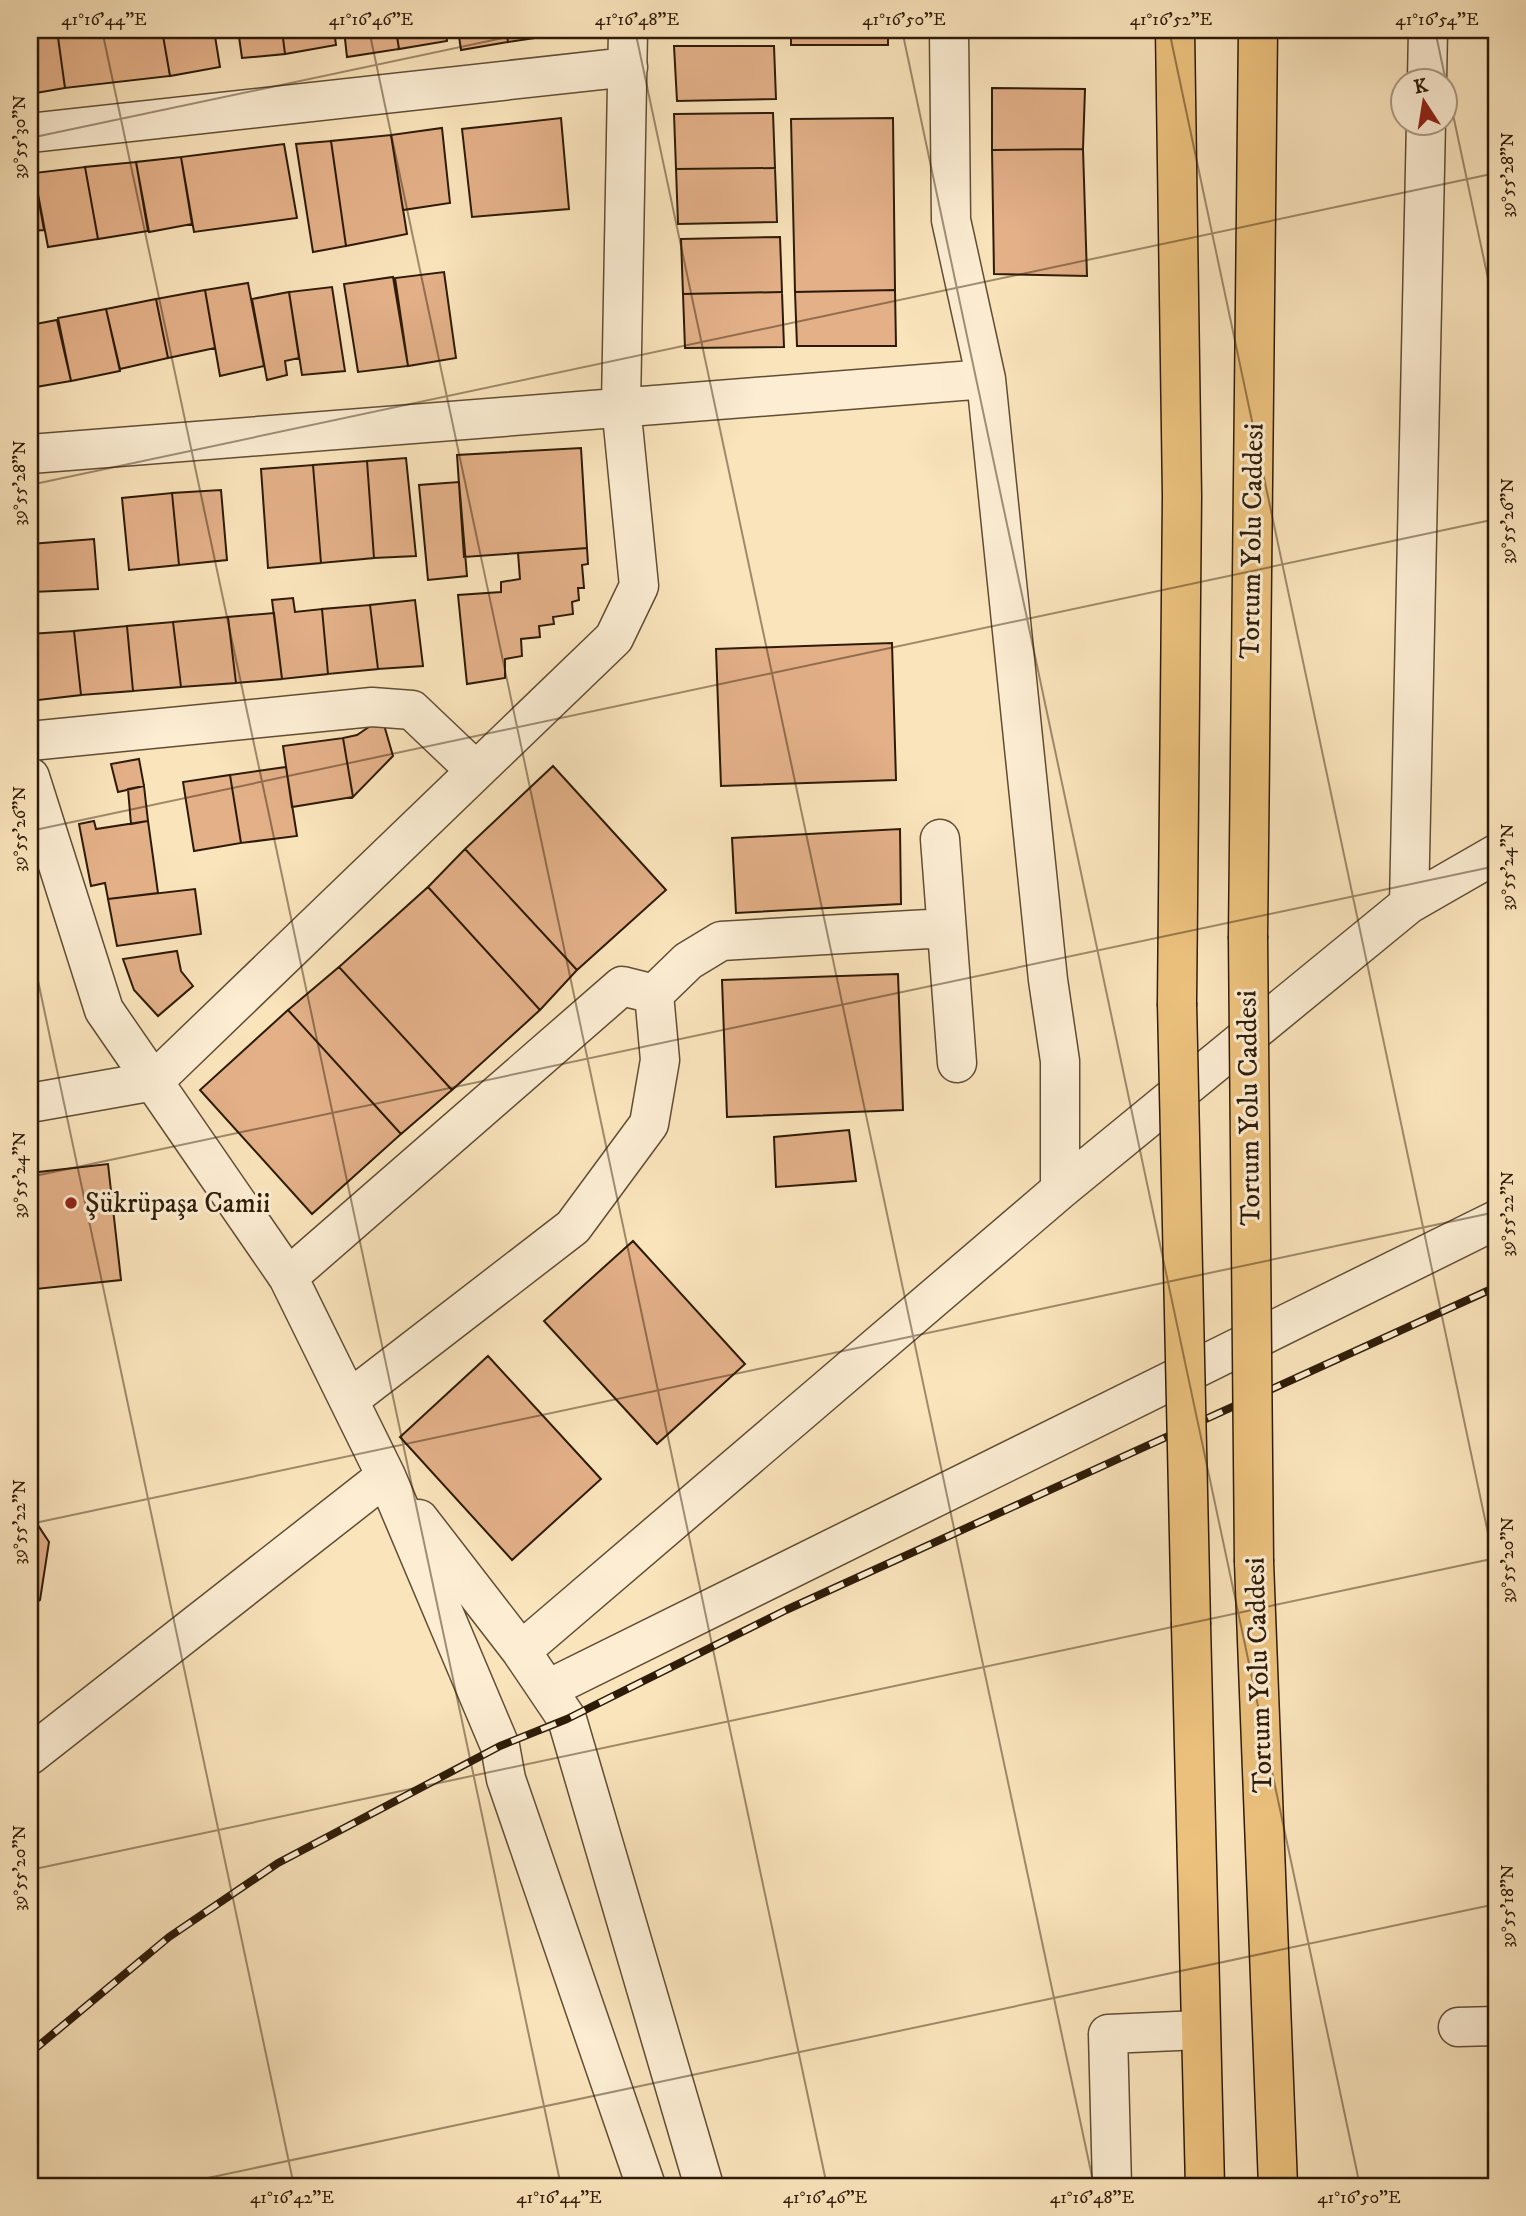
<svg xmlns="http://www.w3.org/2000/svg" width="1526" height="2216" font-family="'IM FELL DW Pica',serif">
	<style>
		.building { fill: #e3b088; stroke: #2e1b07; stroke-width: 2 }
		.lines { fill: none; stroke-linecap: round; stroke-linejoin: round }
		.minor-casing { stroke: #614d34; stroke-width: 41 }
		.highway-casing { stroke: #2e1b07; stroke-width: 41 }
		.minor { stroke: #fcedd3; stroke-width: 38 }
		.highway { stroke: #edc27e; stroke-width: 38 }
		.rail-casing { stroke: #2e1b07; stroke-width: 8 }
		.rail { stroke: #fcedd3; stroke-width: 5; stroke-dasharray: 16; stroke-linecap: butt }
		.highway-bridge-casing { stroke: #2e1b07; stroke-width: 41; stroke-linecap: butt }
		.highway-bridge { stroke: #edc27e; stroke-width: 38 }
		.ticks { fill: none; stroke: #2e1b07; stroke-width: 2; stroke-opacity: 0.45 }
		.poi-dot { fill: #8f2418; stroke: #fcedd3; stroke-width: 2.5 }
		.labels { text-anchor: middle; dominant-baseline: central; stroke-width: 6; stroke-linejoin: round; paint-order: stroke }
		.street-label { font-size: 28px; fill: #2e1b07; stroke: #fcedd3 }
		.poi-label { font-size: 28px; fill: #2e1b07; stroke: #fcedd3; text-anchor: start }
		.neatline { fill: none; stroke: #2e1b07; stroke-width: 2.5 }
		.ticks-label { font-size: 18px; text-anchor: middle; fill: #2e1b07 }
	</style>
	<rect width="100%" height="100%" fill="#fae4bc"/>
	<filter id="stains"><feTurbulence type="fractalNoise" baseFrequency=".00286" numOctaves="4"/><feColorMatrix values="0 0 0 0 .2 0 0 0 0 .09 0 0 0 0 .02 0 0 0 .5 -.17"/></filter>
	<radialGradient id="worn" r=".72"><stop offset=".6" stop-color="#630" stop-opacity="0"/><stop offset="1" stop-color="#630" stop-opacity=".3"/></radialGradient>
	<path class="building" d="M30,30H57L65,88L30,94Z
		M57,30H162L170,76L65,88Z
		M162,30H214L220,67L170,76Z
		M238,30H282L285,54L242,58Z
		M282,30H334L336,45L285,54Z
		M344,30H396L399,49L347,57Z
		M396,30H446L447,41L399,49Z
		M458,30H506L508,42L461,50Z
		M506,30H556V35L508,42Z
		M791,30H888V45H791Z
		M994,30H1090V35H994Z
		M674,46H774L776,99L677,101Z
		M992,88L1085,89L1083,149L992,150Z
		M773,113L775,168L676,169L674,114Z
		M561,118L569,209L472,217L462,129Z
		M893,118L895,290L795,292L791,119Z
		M442,128L450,203L403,210L391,135Z
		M391,135L407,234L346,246L331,141Z
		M331,141L346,246L313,252L296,144Z
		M284,144L297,218L194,232L181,157Z
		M1083,149L1087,276L994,274L992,150Z
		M181,157L192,224L149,232L136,162Z
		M136,162L148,231L98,239L85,167Z
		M85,167L98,239L48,247L34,173Z
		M775,168L777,222L678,224L676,169Z
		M34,173L44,230L30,231V174Z
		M780,237L782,292L683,294L681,239Z
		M444,272L456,358L408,366L395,278Z
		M393,277L408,366L358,372L344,284Z
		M248,283L264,366L220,376L205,290Z
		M332,287L345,371L302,375L289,292Z
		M205,290L215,348L168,358L156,299Z
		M895,290L896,346H797L795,292Z
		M289,292L299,358L285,361L287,375L267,380L252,299Z
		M782,292L784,347L685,348L683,294Z
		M156,299L168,358L120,369L106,309Z
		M106,309L120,371L71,381L58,318Z
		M57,320L71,381L30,388V325Z
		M581,448L587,548L464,557L457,455Z
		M406,458L416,556L374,558L367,461Z
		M367,461L374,558L321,563L313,465Z
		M313,465L321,563L268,568L261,469Z
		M459,482L467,576L428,580L419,485Z
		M221,490L227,560L179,565L172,493Z
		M172,493L179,565L129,570L122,498Z
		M94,539L98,589L33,592L30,544Z
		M587,548L588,564L582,565L584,588H578L579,600L572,602L573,614L553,617L554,624L539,626L540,637L521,639L522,656L505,659V678L467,684L458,595L501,592V582L520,579L518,553Z
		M30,555L33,592H30Z
		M293,598L295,612L322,609L328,674L282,679L272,600Z
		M415,600L423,666L378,669L370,605Z
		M370,605L378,669L328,674L322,609Z
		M274,613L282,679L236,683L228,617Z
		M228,617L236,683L181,687L173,622Z
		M173,622L181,687L133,691L127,626Z
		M127,626L133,691L81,695L74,631Z
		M74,631L81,695L30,701V634Z
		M892,643L896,780L721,786L716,649Z
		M382,718L393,756L353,797L343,738L357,735Z
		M343,738L353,797L292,807L283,746Z
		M139,759L144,786L118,792L111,764Z
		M553,766L666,890L577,970L465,849Z
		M286,767L297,836L241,843L230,775Z
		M230,775L241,843L194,851L183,782Z
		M144,786L148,821L131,824L128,789Z
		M94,821L96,829L148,821L158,893L108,899L105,883L91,886L79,824Z
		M900,829L901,904L736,913L732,838Z
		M465,849L577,970L540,1010L428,887Z
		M428,887L540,1010L452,1090L339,967Z
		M195,889L201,934L117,946L108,899Z
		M177,951L181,971L193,986L158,1016L134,990L123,959Z
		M339,967L452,1090L401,1134L288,1010Z
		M898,974L903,1110L727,1117L722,980Z
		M288,1010L401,1134L312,1214L200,1090Z
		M849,1130L856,1181L776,1187L774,1137Z
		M108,1164L121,1280L36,1289L30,1232V1173Z
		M633,1241L745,1364L657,1444L544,1321Z
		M488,1356L601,1479L512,1560L400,1437Z
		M30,1513L49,1542L40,1600L30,1607Z"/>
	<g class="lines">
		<g class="minor-casing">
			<path id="minor" d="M949,30L951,220L986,379L1048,980L1060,1061V1190
				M1427,80L1428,30
				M30,133L628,67
				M30,454L986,379
				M30,741L372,707L412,710L474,769
				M30,777L104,1010L288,1277L386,1476L500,1746L506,1779L646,2186
				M940,839L957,1063
				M1409,904L1426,122
				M654,994L688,961L721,941L946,928
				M30,1103L154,1081L614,638L639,586L621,405L628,30
				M288,1277L622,986L654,994
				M350,1399L573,1227L649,1124L660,1060L654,994
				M419,1519L521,1651L567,1719L704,2186
				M521,1651L1060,1190L1409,904L1496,854
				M548,1689L1496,1220
				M30,1755L386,1476
				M1458,2027L1496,2026
				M1112,2186L1108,2034L1200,2030"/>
		</g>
		<g class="highway-casing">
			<path id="highway" d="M1175,30L1182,496L1177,1003
				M1248,936L1258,30
				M1254,1562L1278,2186
				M1191,1625L1205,2186"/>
		</g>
		<use href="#minor" class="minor"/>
		<use href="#highway" class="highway"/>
		<g class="rail-casing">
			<path id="rail" d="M30,2053L169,1937L278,1863L500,1746L567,1719L786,1610L1496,1287"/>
		</g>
		<use href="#rail" class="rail"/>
		<g class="highway-bridge-casing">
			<path id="highway-bridge" d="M1248,936L1254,1562
				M1177,1003L1191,1625"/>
		</g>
		<use href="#highway-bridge" class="highway-bridge"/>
	</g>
	<path class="ticks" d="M102,30L561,2186M369,30L827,2186M635,30L1094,2186M902,30L1360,2186M1169,30L1496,1571M1435,30L1496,316M30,138L541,30M30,485L1496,173M30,831L1496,519M30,943L294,2186M30,1177L1496,866M30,1524L1496,1212M30,1870L1496,1558M170,2186L1496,1904"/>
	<circle class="poi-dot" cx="71" cy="1203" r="7"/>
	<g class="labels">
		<g class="street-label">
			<text transform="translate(1252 541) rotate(-89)">Tortum Yolu Caddesi</text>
			<text transform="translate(1249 1108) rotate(-91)">Tortum Yolu Caddesi</text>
			<text transform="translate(1259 1675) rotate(-92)">Tortum Yolu Caddesi</text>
		</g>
		<g class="poi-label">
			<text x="85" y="1203">Şükrüpaşa Camii</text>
		</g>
	</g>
	<rect width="1526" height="2216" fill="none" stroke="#fae4bc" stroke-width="77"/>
	<g transform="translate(1424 102) rotate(348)"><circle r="33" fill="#fcedd3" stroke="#aa9981" stroke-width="2"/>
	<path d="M0-5L12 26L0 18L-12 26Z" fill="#8f2418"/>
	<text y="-10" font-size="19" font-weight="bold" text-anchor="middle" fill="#2e1b07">K</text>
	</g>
	<rect x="38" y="38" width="1450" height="2140" class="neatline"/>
	<g class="ticks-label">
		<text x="104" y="25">41°16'44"E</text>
		<text x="371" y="25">41°16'46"E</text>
		<text x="637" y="25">41°16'48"E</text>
		<text x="904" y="25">41°16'50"E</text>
		<text x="1171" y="25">41°16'52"E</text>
		<text x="1437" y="25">41°16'54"E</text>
		<text transform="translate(19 137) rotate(-90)" y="6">39°55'30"N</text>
		<text transform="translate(1507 175) rotate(-90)" y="6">39°55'28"N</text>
		<text transform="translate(19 483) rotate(-90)" y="6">39°55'28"N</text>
		<text transform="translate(1507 521) rotate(-90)" y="6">39°55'26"N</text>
		<text transform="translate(19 829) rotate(-90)" y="6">39°55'26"N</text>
		<text transform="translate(1507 867) rotate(-90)" y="6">39°55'24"N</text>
		<text transform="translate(19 1175) rotate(-90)" y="6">39°55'24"N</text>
		<text transform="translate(1507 1214) rotate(-90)" y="6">39°55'22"N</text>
		<text transform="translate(19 1522) rotate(-90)" y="6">39°55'22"N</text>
		<text transform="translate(1507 1560) rotate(-90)" y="6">39°55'20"N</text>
		<text transform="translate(19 1868) rotate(-90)" y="6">39°55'20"N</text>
		<text transform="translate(1507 1906) rotate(-90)" y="6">39°55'18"N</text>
		<text x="292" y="2203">41°16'42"E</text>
		<text x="559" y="2203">41°16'44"E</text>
		<text x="825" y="2203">41°16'46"E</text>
		<text x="1092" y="2203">41°16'48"E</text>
		<text x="1359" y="2203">41°16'50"E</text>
	</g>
	<rect width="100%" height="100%" filter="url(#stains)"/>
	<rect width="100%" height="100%" fill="url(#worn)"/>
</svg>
